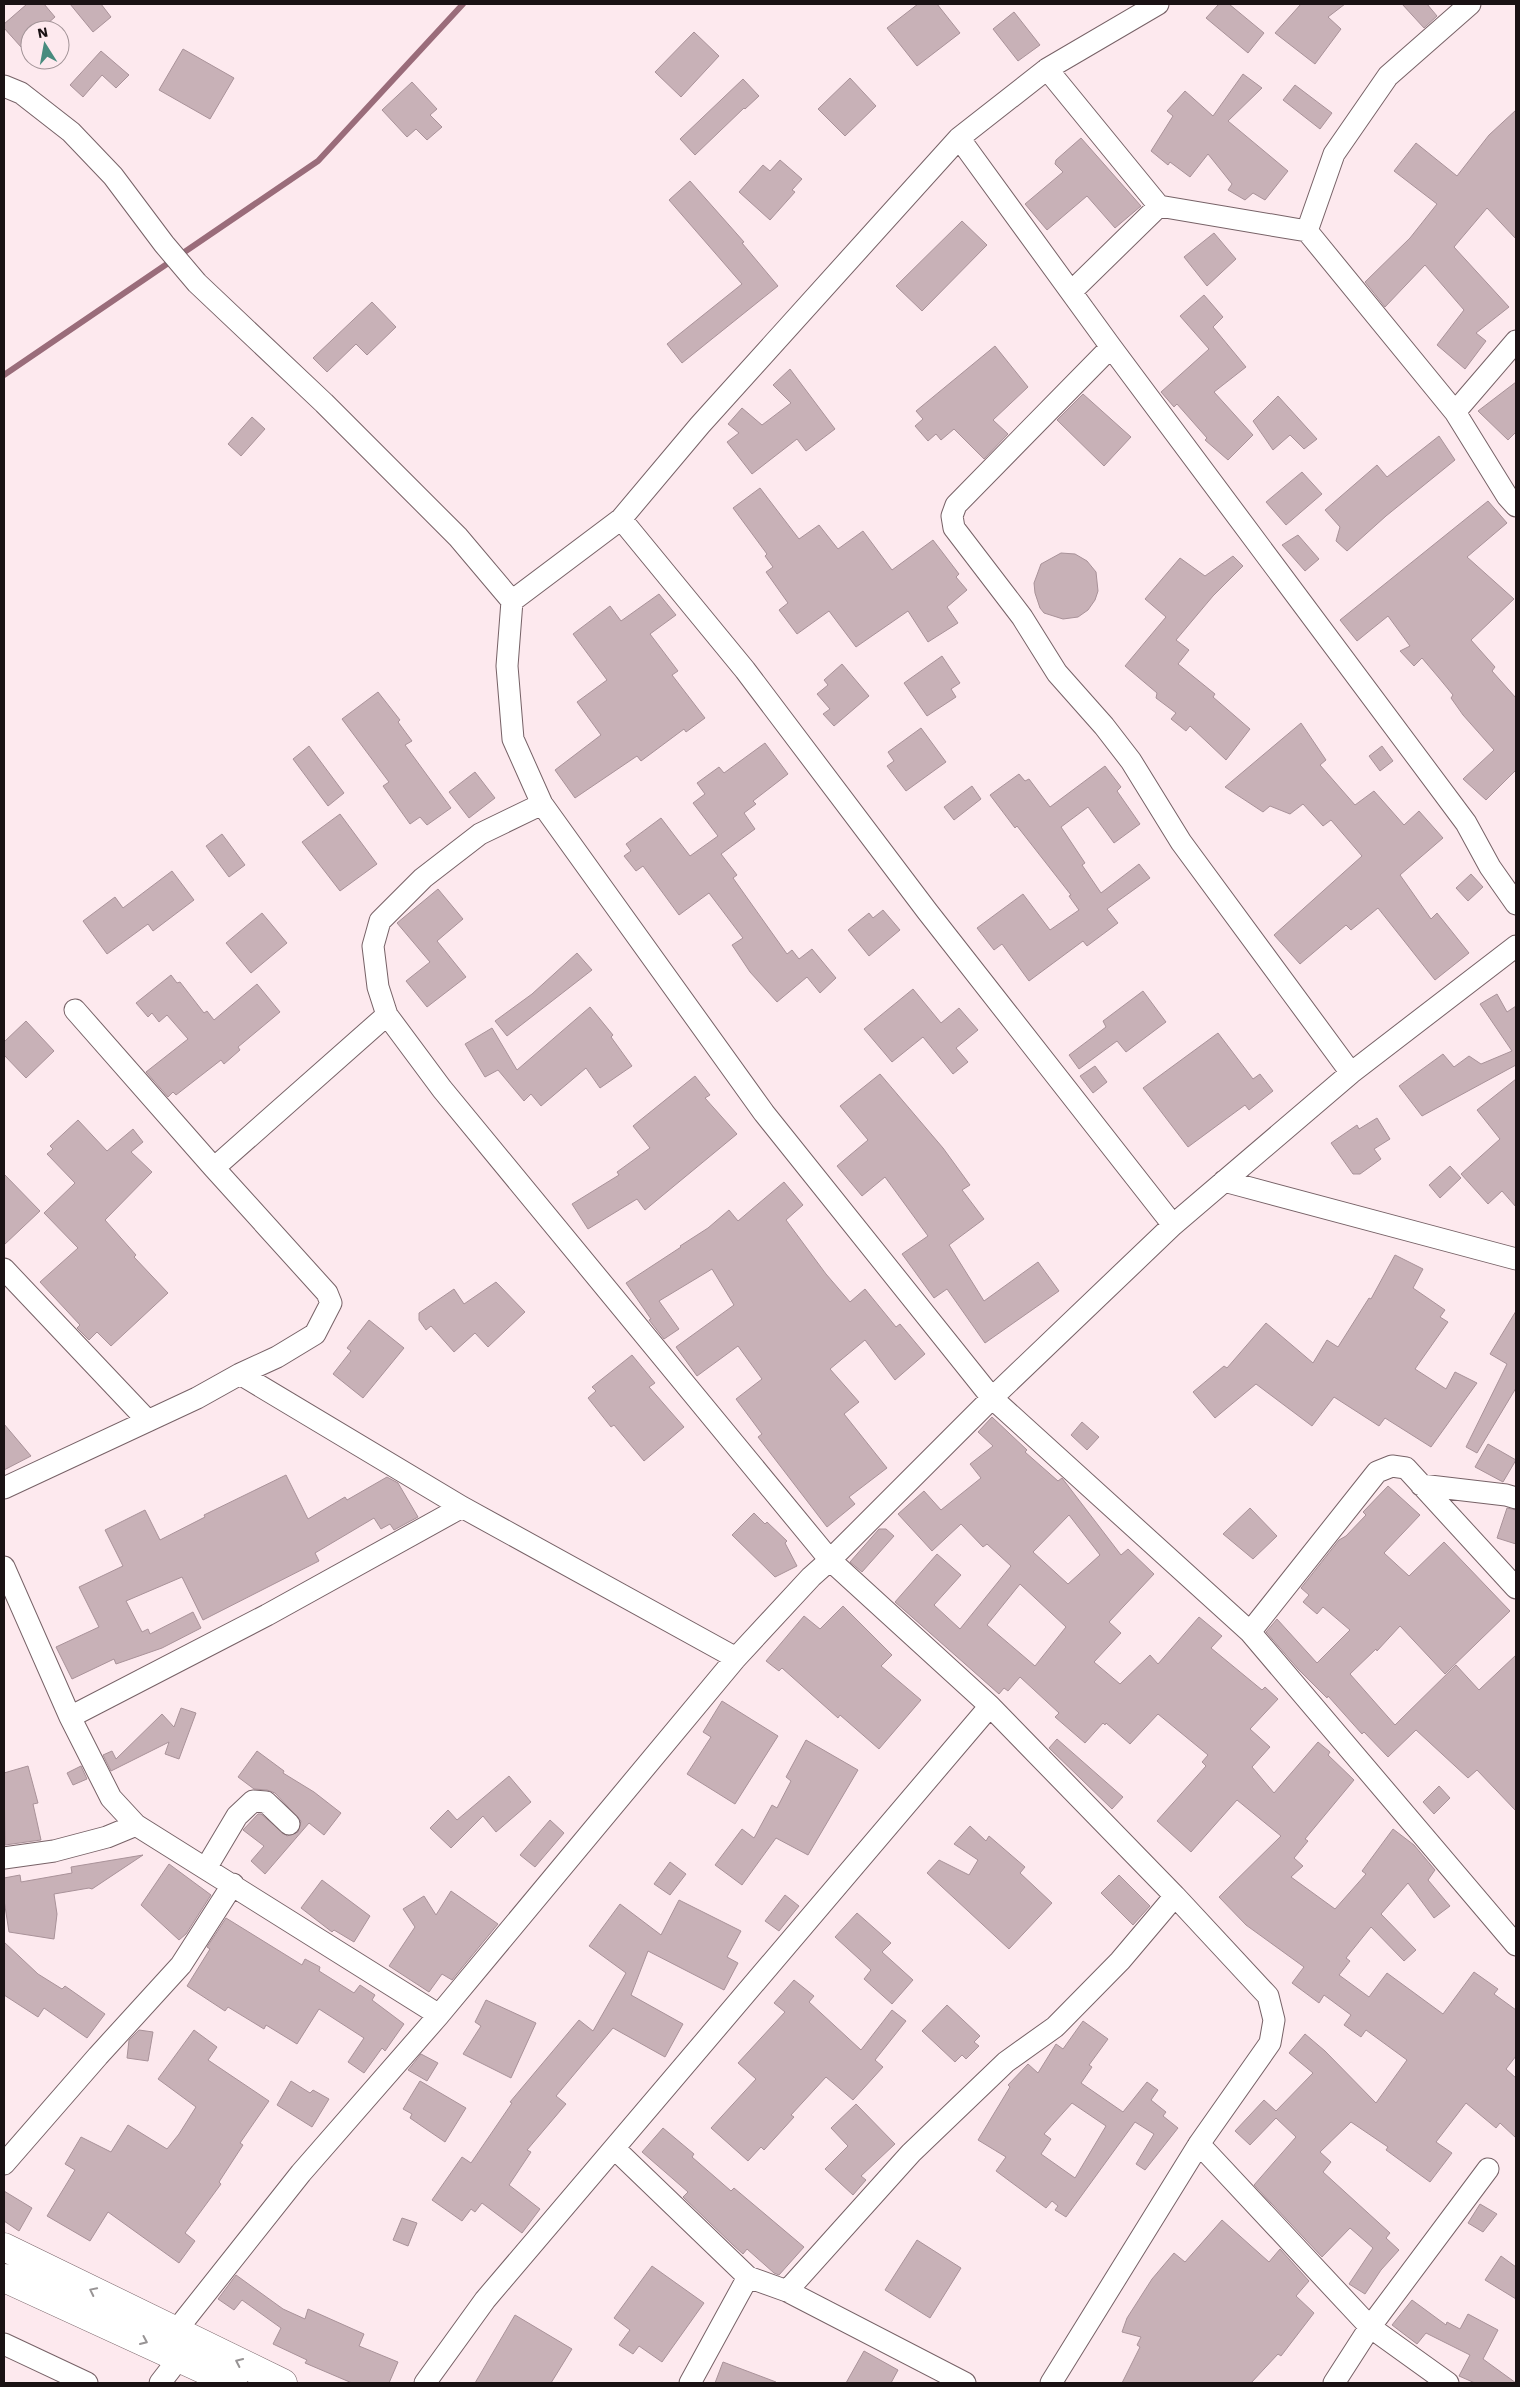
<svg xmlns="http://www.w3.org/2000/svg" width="1520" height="2387" font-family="'Work Sans',sans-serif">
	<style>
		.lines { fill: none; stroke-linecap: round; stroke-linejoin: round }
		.stream { stroke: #9a6c7a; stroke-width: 6 }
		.building { fill: #c8b1b7; stroke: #a99299; fill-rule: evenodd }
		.minor-casing { stroke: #776267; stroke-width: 23 }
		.primary-casing { stroke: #776267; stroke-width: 29 }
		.minor { stroke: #fff; stroke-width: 21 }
		.primary { stroke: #fff; stroke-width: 28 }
		.oneway { stroke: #989495 }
	</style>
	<rect width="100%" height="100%" fill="#fde9ee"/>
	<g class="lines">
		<path class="stream" d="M4,375L318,161L463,4"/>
	</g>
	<path class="building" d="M27,4H44L55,17L40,30H30V39L21,47L4,28V24Z
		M70,4H101L111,17L93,32Z
		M918,4H937L960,33L917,66L887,28Z
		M1219,4H1229L1264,33L1248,53L1206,18Z
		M1301,4H1345L1328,17L1341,29L1315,64L1275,33Z
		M1402,4H1427L1437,16L1424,28Z
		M1014,12L1040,45L1018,61L993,29Z
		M694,32L719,56L681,97L655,72Z
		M183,49L234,78L210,119L159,90Z
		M101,51L129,75L116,88L102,75L83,97L70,85Z
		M1243,74L1262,88L1228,121L1288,171L1265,200L1253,193L1245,200L1228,190L1232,184L1208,154L1190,177L1170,162L1168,165L1151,151L1173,116L1167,111L1185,91L1213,116Z
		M850,78L876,106L845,136L818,109Z
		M743,79L759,96L745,109L744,108L695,155L680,139Z
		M412,82L437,109L430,115L442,127L427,140L416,129L407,137L382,110Z
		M1295,85L1332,113L1320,129L1283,100Z
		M1516,110V239L1487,208L1454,247L1509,307L1476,333L1486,341L1465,369L1437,345L1464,310L1425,265L1385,307L1365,282L1410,238L1437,204L1394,171L1416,143L1457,176L1489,135Z
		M1081,138L1141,206L1115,228L1087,196L1047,230L1025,204L1063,172L1055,164L1056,160Z
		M780,160L802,179L792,190L795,192L770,220L739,192L763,165L770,171Z
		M690,181L744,242L742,243L778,286L682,363L667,344L742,284L669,200Z
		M962,221L987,245L922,311L896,286Z
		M1214,233L1236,259L1207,286L1184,257Z
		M1204,295L1223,317L1213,327L1246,367L1214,392L1253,435L1228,460L1205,440L1207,438L1177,404L1174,407L1161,392L1209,349L1180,316Z
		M372,302L396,327L367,355L356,344L327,372L313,358Z
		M995,346L1028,387L993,420L1008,434L984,459L954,429L941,440L936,434L928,441L915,426L923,419L916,411Z
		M790,369L835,429L806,451L797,439L752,474L727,442L739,433L728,424L742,408L762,425L791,403L773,385Z
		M1516,382V432L1508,440L1478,411Z
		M1083,394L1131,437L1104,466L1057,420Z
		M1278,396L1317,439L1304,449L1290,435L1273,450L1253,421Z
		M252,417L265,429L241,456L228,444Z
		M1439,436L1455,460L1386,516L1347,551L1336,541L1340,527L1325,510L1377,465L1387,477Z
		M1302,472L1322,494L1286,525L1266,502Z
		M760,488L799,539L819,525L838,549L863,531L892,570L933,540L959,574L956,577L967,590L947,607L958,623L928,642L908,611L856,647L829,611L797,634L779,610L788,603L766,572L773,567L765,556L767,554L733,508Z
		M1488,501L1507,523L1467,557L1514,599L1471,640L1495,667L1492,671L1516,698V770L1486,800L1463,779L1494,750L1463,715L1451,698L1453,695L1439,678L1422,658L1414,666L1400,651L1410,646L1388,616L1357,641L1340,620Z
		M1298,535L1319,559L1305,571L1282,545Z
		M1061,553L1075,554L1087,561L1096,572L1098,591L1095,600L1088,610L1078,617L1063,619L1044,613L1040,608L1035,593L1034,583L1041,564Z
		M1233,556L1243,566L1213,596L1176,640L1189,650L1178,664L1215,694L1213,697L1250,729L1226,760L1190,726L1186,731L1171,719L1176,713L1156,698L1157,693L1125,666L1166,617L1145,599L1180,558L1205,576Z
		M659,594L676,615L650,634L678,671L672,675L705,718L686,732L684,729L641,761L637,756L575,798L555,770L601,735L577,702L607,680L573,634L610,606L621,621Z
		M942,656L960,683L951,689L956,697L927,716L904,683Z
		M842,664L869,696L834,726L823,714L830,709L817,694L828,685L824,680Z
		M378,692L400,720L398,722L412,741L405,745L451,808L427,825L420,817L410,824L383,786L389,782L342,719Z
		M1301,723L1326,760L1320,765L1355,805L1374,791L1404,825L1419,811L1443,838L1400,875L1431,919L1437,913L1469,953L1435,980L1378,908L1351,930L1346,925L1300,964L1274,935L1362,856L1331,820L1323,826L1303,804L1290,814L1270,806L1263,812L1225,787Z
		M921,728L946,762L906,791L887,766L894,761L888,752Z
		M765,743L788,774L753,801L756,804L744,813L755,829L721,854L737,875L733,878L787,954L792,950L799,959L812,949L836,978L820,993L807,977L777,1002L750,972L732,945L743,938L709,893L679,915L643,866L636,871L624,856L631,851L626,844L661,818L690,856L718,836L693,803L705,794L697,783L719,767L724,773Z
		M309,746L344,793L328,806L293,759Z
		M1382,746L1393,761L1380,771L1369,756Z
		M1105,766L1121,787L1117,791L1140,824L1114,843L1088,807L1061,827L1085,863L1082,865L1101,893L1139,864L1150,878L1107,909L1118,923L1087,946L1083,941L1029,981L1002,944L994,950L977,928L1023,894L1050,930L1079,910L1069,896L1071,895L1017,826L1015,828L990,795L1019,774L1025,781L1029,779L1050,807Z
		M475,772L495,798L469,818L449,792Z
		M972,786L981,799L954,820L944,807Z
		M340,814L377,864L340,891L302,842Z
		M222,834L245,865L229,877L206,846Z
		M172,871L194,900L153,931L148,924L107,954L83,921L115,897L123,908Z
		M1471,874L1483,887L1468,901L1456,888Z
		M438,889L463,919L437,941L466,977L427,1007L406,981L430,962L397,923Z
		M883,910L900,930L869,956L848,930L869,913L873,918Z
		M262,913L287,943L251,973L226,943Z
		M577,953L592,970L507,1036L495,1021L532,994Z
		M171,975L177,983L180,982L204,1013L207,1011L214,1020L257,984L280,1012L238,1047L240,1050L224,1064L221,1060L176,1095L173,1092L168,1097L146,1072L188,1039L167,1015L159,1022L152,1013L148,1017L136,1003Z
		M913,989L941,1023L959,1008L978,1030L956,1048L968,1062L953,1074L923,1037L892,1062L864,1029Z
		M1143,991L1166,1022L1126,1052L1117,1041L1079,1069L1069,1055L1106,1027L1103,1021Z
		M1497,994L1507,1012L1516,1006V1065L1422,1116L1399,1086L1443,1054L1454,1067L1469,1056L1481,1064L1512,1051L1480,1004Z
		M590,1007L613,1035L611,1037L632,1066L600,1088L586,1068L541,1106L531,1094L524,1101L498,1070L485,1077L465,1044L492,1028L517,1070Z
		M26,1021L54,1051L26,1078L4,1055V1042Z
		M1218,1033L1253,1079L1260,1074L1273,1091L1249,1110L1245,1105L1188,1147L1143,1088Z
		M1095,1066L1107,1082L1093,1093L1080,1076Z
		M880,1074L943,1148L970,1185L962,1190L984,1219L949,1245L984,1301L1038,1262L1059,1291L985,1343L947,1289L934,1298L902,1254L928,1236L885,1177L862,1196L837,1166L868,1140L840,1106Z
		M695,1076L710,1095L705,1098L737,1134L645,1210L637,1199L588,1229L572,1204L619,1175L617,1172L650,1148L633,1126Z
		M1516,1079V1207L1502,1191L1488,1204L1461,1174L1500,1139L1477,1110Z
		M1377,1118L1390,1139L1374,1149L1381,1159L1360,1174H1353L1331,1143L1357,1125L1359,1129Z
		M78,1120L107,1151L133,1129L143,1142L131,1152L152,1172L105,1220L136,1255L134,1257L168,1293L111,1346L97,1332L89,1340L77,1328L80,1325L40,1282L78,1248L44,1213L75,1183L47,1154L53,1149L50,1146Z
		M1450,1166L1461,1178L1440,1198L1429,1185Z
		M4,1174L40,1211L4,1245Z
		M784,1182L803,1205L786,1220L826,1274L850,1302L865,1289L896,1327L900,1324L925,1354L895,1380L865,1340L830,1369L859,1402L844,1414L887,1468L849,1497L855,1504L827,1527L758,1437L762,1434L736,1399L762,1379L738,1346L697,1376L676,1347L734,1305L712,1269L659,1301L679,1329L664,1339L649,1320L651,1319L626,1283L681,1247L680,1246L708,1228L729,1210L738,1221Z
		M1395,1255L1423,1269L1413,1288L1445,1310L1440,1317L1448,1322L1415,1369L1446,1389L1455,1372L1477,1383L1431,1447L1385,1418L1379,1426L1334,1397L1312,1426L1256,1384L1215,1418L1193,1392L1224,1366L1227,1368L1266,1323L1313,1363L1327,1340L1338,1347L1369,1298L1371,1299Z
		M496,1282L525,1312L488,1347L475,1333L454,1352L431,1326L426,1330L419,1320V1313L454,1289L464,1304Z
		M1516,1311V1388L1477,1453L1466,1447L1507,1364L1490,1354Z
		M369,1320L404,1348L363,1398L333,1374L351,1351L347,1348Z
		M632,1355L655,1383L649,1387L684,1427L644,1461L614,1425L611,1427L588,1398L596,1391L592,1387Z
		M992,1417L1027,1450L1025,1452L1058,1481L1062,1478L1121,1555L1128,1549L1154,1574L1109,1622L1121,1633L1094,1662L1120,1684L1150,1655L1158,1664L1199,1617L1222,1636L1211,1648L1262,1690L1265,1687L1278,1699L1250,1729L1270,1747L1252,1767L1274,1793L1318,1742L1330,1752L1328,1755L1354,1780L1305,1839L1308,1841L1294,1858L1303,1866L1291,1877L1335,1909L1366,1874L1362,1871L1393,1829L1414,1845L1435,1870L1428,1880L1450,1906L1434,1918L1408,1883L1381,1914L1416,1950L1404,1961L1371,1927L1346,1958L1350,1961L1339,1975L1369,1997L1387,1973L1443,2014L1474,1972L1498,1989L1494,1994L1516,2010V2056L1506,2069L1516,2078V2138L1500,2123L1496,2128L1466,2103L1436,2142L1452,2153L1430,2182L1386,2150L1388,2147L1351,2122L1320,2152L1331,2162L1323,2172L1390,2233L1386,2238L1399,2250L1381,2270L1365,2294L1349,2284L1373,2248L1350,2228L1322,2257L1254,2185L1296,2137L1276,2118L1250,2145L1235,2131L1264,2100L1276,2111L1313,2073L1289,2053L1305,2034L1325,2051L1376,2103L1407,2060L1366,2030L1361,2037L1344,2025L1351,2015L1324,1995L1319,2003L1292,1983L1304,1967L1246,1925L1219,1897L1281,1836L1237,1800L1191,1852L1157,1821L1206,1766L1202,1762L1208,1755L1158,1714L1130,1744L1106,1723L1105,1725L1103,1723L1085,1743L1055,1717L1059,1713L1020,1677L1008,1691L1004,1688L999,1694L895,1602L937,1554L961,1575L934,1605L960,1629L1011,1566L987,1544L983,1547L961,1524L932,1551L898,1514L924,1491L941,1510L981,1478L970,1464L993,1446L978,1432ZM1069,1515L1100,1555L1068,1584L1033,1552ZM1020,1584L1066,1627L1035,1666L987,1625Z
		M1082,1422L1099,1437L1087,1450L1071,1435Z
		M4,1424L31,1456L4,1470Z
		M1488,1444L1516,1460L1503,1482L1475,1467Z
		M286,1475L308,1519L345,1497L347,1500L387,1477L398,1483L418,1517L394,1530L390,1524L381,1529L374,1518L315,1553L319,1561L203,1620L182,1577L126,1601L142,1632L148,1629L150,1634L193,1612L201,1628L162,1648L116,1664L114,1659L72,1679L56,1647L99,1627L79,1587L123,1566L105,1530L145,1510L160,1540L205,1517L204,1515Z
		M1388,1486L1420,1515L1384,1553L1409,1576L1444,1542L1510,1611L1445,1674L1400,1626L1377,1651L1376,1649L1350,1674L1395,1725L1456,1665L1479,1690L1516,1655V1811L1477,1770L1468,1778L1416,1730L1388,1757L1364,1732L1362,1734L1328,1696L1327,1698L1298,1669L1266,1632L1277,1619L1317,1663L1350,1630L1323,1607L1317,1614L1303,1602L1309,1595L1301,1588L1339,1540L1346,1536L1366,1515L1363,1512Z
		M1250,1508L1277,1536L1253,1559L1223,1534Z
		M1507,1508L1516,1510V1544L1497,1538Z
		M754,1513L765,1524L767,1522L787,1541L785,1543L797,1566L775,1577L732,1535Z
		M879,1529H886L894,1536L862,1572L850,1562Z
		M843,1606L892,1655L881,1666L921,1700L879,1749L840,1715L838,1718L782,1668L779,1671L766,1661L804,1616L820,1629Z
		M722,1701L778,1736L735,1804L687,1774L711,1737L703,1732Z
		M181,1708L196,1713L179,1759L165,1754L169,1742L111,1771L103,1755L112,1751L116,1759L162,1714L174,1727Z
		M1057,1739L1123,1797L1112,1809L1049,1748Z
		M806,1740L858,1770L808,1855L776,1838L742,1885L715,1865L742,1829L754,1838L772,1805L777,1808L791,1781L786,1777Z
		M257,1751L284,1771L283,1773L314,1792L341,1813L324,1835L309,1823L265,1874L251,1861L264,1846L243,1830L258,1814H261L287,1836L298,1832L301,1821L275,1793L267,1790L254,1789L238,1777Z
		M28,1766L38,1803L33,1804L41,1840L5,1845L4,1773Z
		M81,1766L87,1779L73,1785L67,1773Z
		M509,1776L531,1802L496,1832L483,1816L451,1848L430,1828L448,1810L457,1820Z
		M1439,1786L1450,1798L1434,1814L1423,1802Z
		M550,1820L564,1833L535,1867L520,1855Z
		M970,1826L986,1841L989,1836L1025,1867L1020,1873L1052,1903L1009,1949L927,1873L939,1860L969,1875L978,1860L954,1844Z
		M143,1855L92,1889L89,1888L54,1894L57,1914L54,1939L9,1932L4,1900V1878L20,1875L21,1882L72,1873L71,1867Z
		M670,1862L686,1874L670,1895L654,1884Z
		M169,1864L211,1895L186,1934L179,1940L141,1905Z
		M1119,1875L1150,1906L1133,1925L1101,1893Z
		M322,1880L370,1916L354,1942L334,1930L332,1932L301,1908Z
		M451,1891L498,1924L452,1980L442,1974L429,1992L389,1966L415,1927L403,1909L424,1896L436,1915Z
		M785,1895L799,1906L779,1931L765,1921Z
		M679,1900L741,1931L727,1957L738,1963L724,1990L648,1951L631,1995L683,2024L665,2057L613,2028L556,2096L566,2104L527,2150L531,2152L509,2185L540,2209L522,2233L482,2203L475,2212L471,2209L462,2221L432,2200L462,2157L471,2163L512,2103L510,2102L579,2020L593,2031L626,1973L589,1946L620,1904L661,1935Z
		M857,1913L891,1943L882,1952L913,1980L892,2004L864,1979L871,1970L835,1937Z
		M226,1918L302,1965L305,1959L320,1967L319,1971L354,1993L360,1985L375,1995L372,2000L404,2024L385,2051L382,2048L364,2073L348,2062L364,2038L319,2009L297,2044L266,2025L264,2029L228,2007L225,2011L187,1986L210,1949L207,1947Z
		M4,1942L38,1974L62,1989L65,1986L105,2014L87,2038L44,2008L38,2017L4,1995Z
		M794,1980L814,1996L809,2002L861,2050L892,2010L906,2021L875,2060L883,2067L853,2100L826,2077L791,2115L794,2117L764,2150L761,2147L748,2161L711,2128L756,2079L738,2063L785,2012L774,2003Z
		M486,2000L536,2023L511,2078L463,2054L481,2026L475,2022Z
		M947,2005L980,2036L974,2042L979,2046L966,2059L962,2055L955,2062L922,2031Z
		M1083,2021L1108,2039L1089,2065L1092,2067L1081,2083L1123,2112L1147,2082L1158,2090L1151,2100L1166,2112L1163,2116L1178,2128L1145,2170L1136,2164L1154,2134L1135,2122L1066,2217L1055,2210L1058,2206L1052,2201L1046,2208L996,2171L1006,2157L978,2140L1010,2087L1008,2085L1028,2064L1038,2073L1056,2044L1063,2049ZM1072,2103L1106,2126L1075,2178L1041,2154L1051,2139L1044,2134Z
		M139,2030L153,2032L148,2061L127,2058L129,2040Z
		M194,2030L217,2047L208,2060L269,2101L240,2143L243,2145L219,2182L221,2184L185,2233L195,2241L179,2263L108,2212L90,2241L47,2216L75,2170L65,2164L81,2137L111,2152L128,2125L167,2149L179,2134L196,2107L158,2079Z
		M421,2054L438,2063L427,2081L408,2070Z
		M291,2081L310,2093L313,2090L329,2099L312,2127L277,2105Z
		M420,2081L466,2108L445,2142L410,2118L412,2114L403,2109Z
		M856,2104L895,2144L861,2176L866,2180L853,2195L825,2169L848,2146L831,2128Z
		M663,2128L694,2154L692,2157L731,2191L734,2188L804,2247L779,2275L774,2273L747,2249L743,2254L733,2245L683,2197L688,2192L642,2152Z
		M4,2191L32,2208L19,2231L4,2221Z
		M1480,2204L1497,2214L1483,2232L1468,2223Z
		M402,2218L417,2223L408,2246L393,2240Z
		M1222,2220L1269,2262L1280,2249L1309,2281L1296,2296L1314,2313L1281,2356L1278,2354L1251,2383H1122L1140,2347L1137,2345L1141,2337L1122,2332L1127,2318L1152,2279L1174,2253L1185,2262Z
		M917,2240L961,2268L930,2318L885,2290Z
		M1501,2256L1516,2267V2299L1485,2280Z
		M652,2266L704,2303L662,2362L639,2346L633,2354L619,2345L630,2330L614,2318Z
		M236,2275L283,2309L305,2319L308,2309L364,2334L359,2346L398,2362L389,2383H352L305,2363L307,2360L273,2344L281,2328L242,2300L234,2310L218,2299Z
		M1412,2300L1446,2325L1447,2322L1460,2329L1468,2314L1498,2330L1483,2359L1516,2383H1475L1459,2376L1470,2355L1426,2333L1417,2344L1392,2325Z
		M515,2315L572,2349L551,2383H475Z
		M864,2351L898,2370L891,2383H846Z
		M723,2362L776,2382L775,2383H715Z"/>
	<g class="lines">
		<g class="minor-casing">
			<path id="minor" d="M1047,69L1159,206
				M4,86L21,93L71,132L113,176L164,244L197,283L324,403L458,537L512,601L507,666L513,739L542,804L764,1113L992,1398L1250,1632L1516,1945
				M959,138L1111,347L1466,823L1490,867L1516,904
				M1307,231L1334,154L1388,76L1470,4
				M1071,292L1159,206L1307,231L1455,412L1507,496L1516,506
				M1111,347L956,505L952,516L954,528L1022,617L1057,673L1104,726L1131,761L1181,842L1351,1073
				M1455,412L1516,341
				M621,519L745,670L927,911L1173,1225
				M512,601L621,519L700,425L959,138L1047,69L1158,4
				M214,1168L387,1015
				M1224,1181L1516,1259
				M4,1269L147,1420
				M240,1374L462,1507L736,1658
				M1421,1485L1506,1495L1516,1498
				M4,1488L197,1398L240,1374L277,1357L315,1334L331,1303L327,1293L214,1168L75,1010
				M4,1567L70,1717L111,1798L136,1825L439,2015
				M1250,1632L1377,1472L1392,1466L1406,1468L1516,1588
				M70,1717L267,1615L462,1507
				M4,1858L54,1851L107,1837L136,1825
				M206,1868L237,1816L253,1801L266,1802L289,1824
				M1199,2144L1370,2327L1448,2383
				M615,2149L748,2277L787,2291L965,2383
				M4,2164L98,2056L181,1965L233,1884
				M787,2291L911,2153L1006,2062L1055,2027L1120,1961L1175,1896
				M175,2332L301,2173L439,2015L736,1658L811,1577L830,1560L442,1089L387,1015L378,987L373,946L380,921L423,878L480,834L542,804
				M4,2344L87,2383
				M160,2383L180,2357
				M425,2383L485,2300L990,1706
				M690,2383L748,2277
				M1051,2383L1199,2144L1270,2043L1274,2020L1268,1996L1175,1896L990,1706L830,1560L992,1398L1173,1225L1351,1073L1516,946
				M1334,2383L1370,2327L1488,2169"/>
		</g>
		<g class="primary-casing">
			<path id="primary" d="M4,2247L283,2383
				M4,2278L233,2383"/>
		</g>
		<use href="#minor" class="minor"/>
		<use href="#primary" class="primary"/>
	</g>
	<defs><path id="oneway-chevron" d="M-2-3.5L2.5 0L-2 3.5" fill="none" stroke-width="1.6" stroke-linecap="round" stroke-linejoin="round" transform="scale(1.25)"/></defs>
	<g class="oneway">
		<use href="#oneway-chevron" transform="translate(93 2291) rotate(-154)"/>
		<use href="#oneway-chevron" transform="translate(144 2341) rotate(24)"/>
		<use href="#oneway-chevron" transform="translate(239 2362) rotate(-155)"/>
	</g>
	<rect width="1520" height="2387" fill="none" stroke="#1a1214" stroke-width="10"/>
	<g transform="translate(45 45) rotate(349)"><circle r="24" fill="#fde9ee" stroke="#a29397"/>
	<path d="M0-4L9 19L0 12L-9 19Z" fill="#488b7e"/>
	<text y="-8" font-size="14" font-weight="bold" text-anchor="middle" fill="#1a1214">N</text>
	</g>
</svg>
